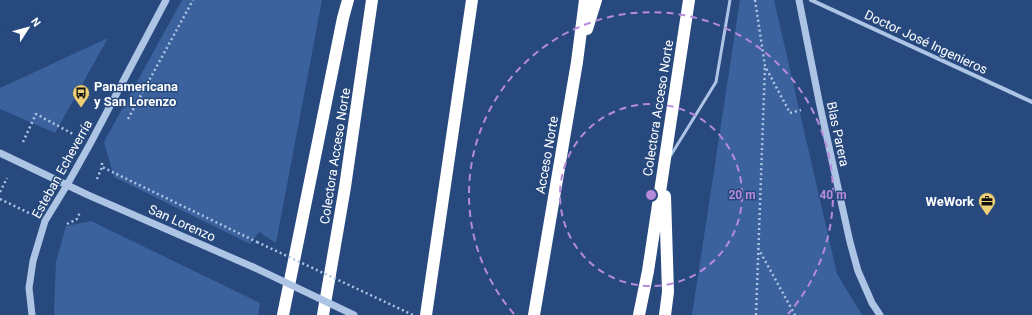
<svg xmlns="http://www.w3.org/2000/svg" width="1032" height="315" font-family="Roboto,sans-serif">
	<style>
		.green { fill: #3b629c }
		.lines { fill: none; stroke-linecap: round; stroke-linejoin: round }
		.path { stroke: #adc4e5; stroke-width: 2.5; stroke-dasharray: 2 3; stroke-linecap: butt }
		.service { stroke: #adc4e5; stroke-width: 3 }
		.minor { stroke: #adc4e5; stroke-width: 4 }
		.tertiary { stroke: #adc4e5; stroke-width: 7 }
		.motorway { stroke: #fff; stroke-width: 12 }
		.path-bridge { stroke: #adc4e5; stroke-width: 2.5; stroke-dasharray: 2 3; stroke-linecap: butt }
		.tertiary-bridge { stroke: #adc4e5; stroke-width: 7 }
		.ring { fill: none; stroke: #b68bdc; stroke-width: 2; stroke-dasharray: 7 5 }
		.labels { text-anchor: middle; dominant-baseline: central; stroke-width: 3; stroke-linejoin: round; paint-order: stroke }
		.street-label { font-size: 13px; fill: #fff; stroke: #27497e }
		.poi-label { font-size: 13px; font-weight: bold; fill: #fff; stroke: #27497e; text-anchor: start }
		.centre { fill: #b68bdc; stroke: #27497e; stroke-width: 2 }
		.ring-label { font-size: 12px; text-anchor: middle; font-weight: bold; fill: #b68bdc; stroke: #27497e; stroke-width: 3; stroke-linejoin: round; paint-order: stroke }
	</style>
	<rect width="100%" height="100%" fill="#27497e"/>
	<path class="green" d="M182,0H322L276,243L259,232L250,244L114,177L104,142Z
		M740,0H774L837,274L862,315H692Z
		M108,38L55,133L0,109V88Z
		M91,221L260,303L258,315H55L54,311L56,262L66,226Z"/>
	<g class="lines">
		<path class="path" d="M755,0L765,66L790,113L801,110
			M128,119L193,0
			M23,142L36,114L73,134
			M102,163V167L257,242
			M97,179L102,167
			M0,192L7,178
			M0,199L29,213
			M67,224L77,219L80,212
			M758,248L795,315
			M756,315L765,66"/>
		<path class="service" d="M671,155L716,82L730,0"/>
		<path class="minor" d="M811,0L1032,102"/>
		<path class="tertiary" d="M799,0L820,106L850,242L858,271L872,303L880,315
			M0,153L88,195L253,267
			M32,315L29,288L33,261L45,221L67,185L90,144L166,0"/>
		<path class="motorway" d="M587,29L596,0
			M665,196L668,292L665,315
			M283,315L343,18L348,0
			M323,315L345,187L372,0
			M426,315L472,0
			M534,315L577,62L585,0
			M639,315L648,271L689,0"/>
		<path class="path-bridge" d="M257,242L413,315"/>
		<path class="tertiary-bridge" d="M253,267L354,315"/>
	</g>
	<g class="ring">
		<circle cx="651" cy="195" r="91"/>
		<path d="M514 314A182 182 0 1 1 788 314"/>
	</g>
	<defs>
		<g id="bus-pin" transform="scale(0.9)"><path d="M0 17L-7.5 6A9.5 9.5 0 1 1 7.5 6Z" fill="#edd073" stroke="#27497e"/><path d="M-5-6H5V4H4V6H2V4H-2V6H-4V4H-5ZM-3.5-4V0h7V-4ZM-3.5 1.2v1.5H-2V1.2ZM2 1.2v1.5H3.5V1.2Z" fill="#111"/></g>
		<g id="office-pin" transform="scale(0.9)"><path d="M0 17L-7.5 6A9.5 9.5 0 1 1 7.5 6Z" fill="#edd073" stroke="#27497e"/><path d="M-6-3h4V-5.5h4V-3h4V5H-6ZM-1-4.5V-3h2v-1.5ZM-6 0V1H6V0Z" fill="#111"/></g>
	</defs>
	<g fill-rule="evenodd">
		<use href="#bus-pin" x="81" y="93"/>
		<use href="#office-pin" x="987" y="201"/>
	</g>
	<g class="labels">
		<g class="street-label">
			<text transform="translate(926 42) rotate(25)">Doctor José Ingenieros</text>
			<text transform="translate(658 108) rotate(-81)">Colectora Acceso Norte</text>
			<text transform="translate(838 134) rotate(78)">Blas Parera</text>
			<text transform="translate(547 155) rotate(-80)">Acceso Norte</text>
			<text transform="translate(335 156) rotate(-81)">Colectora Acceso Norte</text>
			<text transform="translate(62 169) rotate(-61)">Esteban Echeverría</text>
			<text transform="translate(182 223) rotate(24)">San Lorenzo</text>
		</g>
		<g class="poi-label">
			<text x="94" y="86">Panamericana<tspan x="94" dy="15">y San Lorenzo</tspan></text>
			<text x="974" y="201" text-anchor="end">WeWork</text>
		</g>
	</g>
	<circle cx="651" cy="195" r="6" class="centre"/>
	<g class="ring-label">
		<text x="742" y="199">20 m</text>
		<text x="833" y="199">40 m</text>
	</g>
	<g transform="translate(28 28) rotate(54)" stroke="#27497e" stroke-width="3" paint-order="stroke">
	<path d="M0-3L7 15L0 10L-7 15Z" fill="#ffffff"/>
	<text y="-6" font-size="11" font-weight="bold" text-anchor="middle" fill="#ffffff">N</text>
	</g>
</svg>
